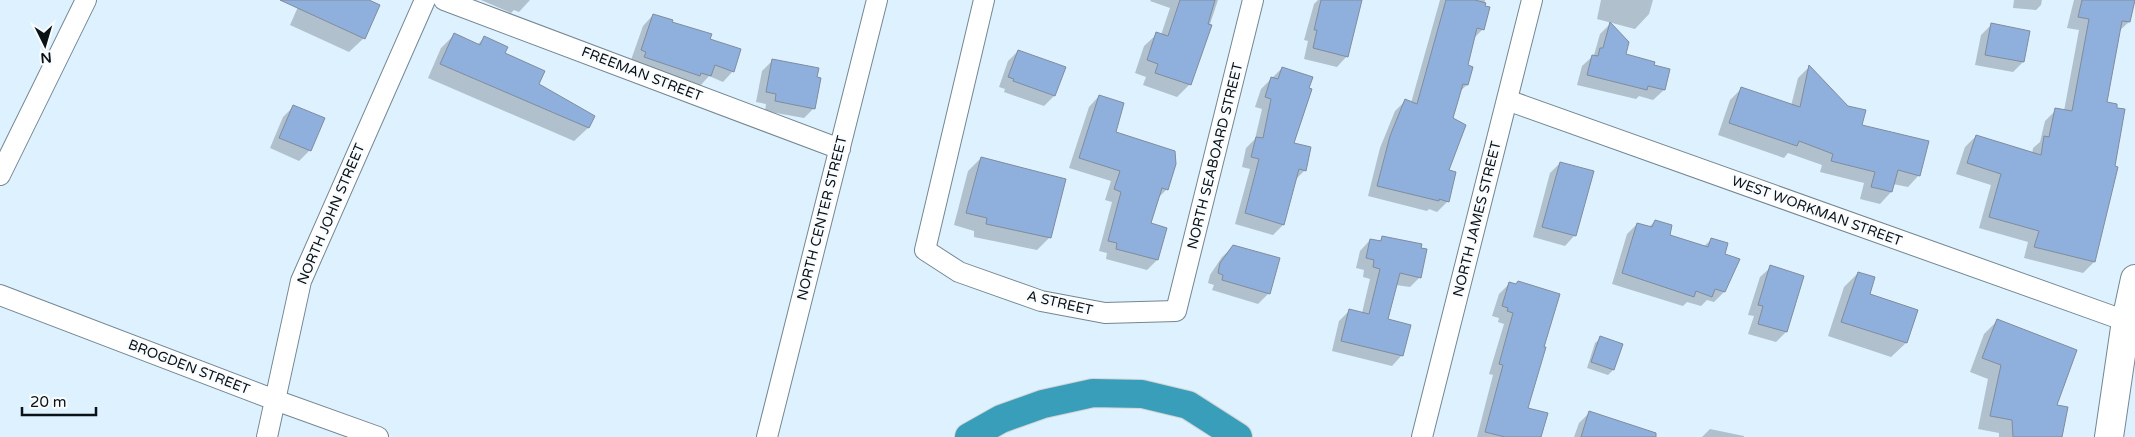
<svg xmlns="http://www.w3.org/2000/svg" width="2135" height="437" font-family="'Varela Round',sans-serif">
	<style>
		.shadow { fill: #0003 }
		.building { fill: #8fb0dd; stroke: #808c9d }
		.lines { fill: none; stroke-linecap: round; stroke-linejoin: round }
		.street-casing { stroke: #748692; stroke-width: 22 }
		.secondary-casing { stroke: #748692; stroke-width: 30 }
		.highway-casing { stroke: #d3d4d5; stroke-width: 30 }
		.street { stroke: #fff; stroke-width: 20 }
		.secondary { stroke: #fff; stroke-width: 28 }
		.highway { stroke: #389eba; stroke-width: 28 }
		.labels { text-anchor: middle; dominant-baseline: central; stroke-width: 4; stroke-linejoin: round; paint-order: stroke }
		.street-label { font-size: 14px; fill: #0b1216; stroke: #f8fcff }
	</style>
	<rect width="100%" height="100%" fill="#ddf1ff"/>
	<path class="shadow" d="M301,0H366L364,38L349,52L290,25Z
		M481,0H530L519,12L514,10L511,13Z
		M1151,0H1218L1190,84L1177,97L1143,85L1146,77L1135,73L1144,46L1157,34L1161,35L1170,8L1150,1Z
		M1318,0H1350L1347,56L1337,67L1304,59L1308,41L1304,40L1314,4Z
		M1440,0H1485L1482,30L1473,39L1466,66L1472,67L1467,85L1459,92L1452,118L1447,171L1448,201L1437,212L1429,209L1427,211L1368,196L1380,148L1395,111L1405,101L1411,103Z
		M1601,0H1653L1649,14L1635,29L1597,19Z
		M2014,0H2042L2041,5L2036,10L2013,8Z
		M2074,0H2134L2129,22L2119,31L2105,103L2114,167H2117L2094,262L2083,273L2024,258L2028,242L1979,228L1991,185L1956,174L1965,147L1976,136L2032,154L2033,148L2040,142L2045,121L2056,110L2064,111L2079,30L2067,28Z
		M653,15L709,40L733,71L723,82L709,76L700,86L631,60L643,26Z
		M1610,24L1624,55L1652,66L1664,90L1653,100L1639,96L1636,99L1577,85L1582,66L1594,55L1600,34Z
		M1992,24L2029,32L2023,62L2013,72L1975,65L1981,35Z
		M454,35L477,45L484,38L538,85L593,117L588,128L574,141L428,78L441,48Z
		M1018,51L1054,96L1044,106L1004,92L1005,89L999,87L1008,61Z
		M772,61L814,108L804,118L765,111L766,104L756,102L762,71Z
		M1809,67L1861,126L1919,175L1908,187L1893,184L1891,192L1880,204L1860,199L1864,183L1820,172L1822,165L1788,153L1784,158L1718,135L1730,100L1742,88L1791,106L1798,78Z
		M1282,68L1292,144L1305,170L1295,180L1283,225L1273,235L1235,224L1250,169L1242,167L1246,148L1255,139L1262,109L1255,107L1261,89Z
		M1099,96L1114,132L1167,189L1157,199L1149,224L1157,260L1147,270L1106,259L1107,253L1099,251L1112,202L1105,200L1111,181L1069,168L1089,107Z
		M293,107L323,119L310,150L299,161L270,148L283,117Z
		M981,158L1050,237L1037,250L974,237V231L954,225L968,171Z
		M1560,163L1575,235L1565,246L1533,237L1550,173Z
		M1655,221L1668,236L1703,247L1712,239L1723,254L1724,292L1714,302L1707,300L1701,306L1687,302L1683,306L1612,284L1627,234L1637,224L1649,227Z
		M1383,237L1420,277L1410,287L1396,285L1387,320L1402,355L1392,366L1332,351L1339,321L1350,310L1362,313L1370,279L1363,277L1364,270L1356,268L1360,251L1370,240L1378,242Z
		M1233,247L1269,293L1258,304L1212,290L1214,285L1208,283L1210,275L1222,257Z
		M1771,267L1786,332L1776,342L1748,334L1754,316L1748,315L1760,277Z
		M1858,273L1868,295L1916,311L1906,343L1891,357L1828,336L1844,287Z
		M1510,283L1515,285L1527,409L1540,437H1477L1493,375L1489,374L1504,324L1498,322L1499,318L1492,316L1499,294Z
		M1997,321L2055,406L2061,437H1999V433L1978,429L1988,379L1970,372L1984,334Z
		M1601,338L1621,345L1613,370L1608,375L1587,368L1595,343Z
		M1589,413L1637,437H1574L1579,423Z
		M1710,429L1744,436V437H1702Z"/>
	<path class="building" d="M280,0H369L380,5L365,39Z
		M1180,0H1215L1208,24L1212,25L1191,85L1155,73L1158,64L1147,60L1156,32L1168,36Z
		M1321,0H1362L1348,57L1313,48L1317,30H1314Z
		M1446,0H1475L1486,3L1485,6L1490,7L1484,30L1477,28L1468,65L1473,67L1468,85L1463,84L1453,118L1466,125L1449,170L1456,172L1449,202L1439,199V201L1377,186L1390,136L1405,99L1417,104Z
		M2082,0H2135L2130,22L2122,21L2107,102L2117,104V108L2125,109L2115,166L2118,167L2095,262L2034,247L2039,231L1989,217L2001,174L1967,163L1976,135L2041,155L2044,136L2049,137L2055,108L2072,111L2089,19L2078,17Z
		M653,14L673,20L672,22L712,34L710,39L741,49L734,72L715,65L711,76L701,73L700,76L644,57L646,52L641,50Z
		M1610,22L1629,42L1626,54L1655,62L1654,65L1670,69L1665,90L1648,86L1647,90L1587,75L1592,55L1598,56L1600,48H1603Z
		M1991,23L2030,31L2024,62L1985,55Z
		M454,33L480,45L484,36L508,47L505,53L545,71L539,84L595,116L589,128L440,64Z
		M1018,50L1066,67L1055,96L1013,81L1014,79L1008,77Z
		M772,59L819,68L817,77L821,78L815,109L775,101L776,94L766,92Z
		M1809,65L1848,106L1866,110L1862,125L1929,141L1920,176L1898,170L1892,192L1880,189L1871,187L1875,172L1831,161L1833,154L1799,141L1797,146L1729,123L1741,87L1800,107Z
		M1282,67L1313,77L1309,88L1312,89L1294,143L1311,147L1306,171L1299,169L1284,225L1245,213L1259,159L1251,157L1256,137L1263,138L1271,99L1265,97L1271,77L1278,79Z
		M1099,95L1124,103L1116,132L1175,151L1176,164L1168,190L1162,188L1151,223L1167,228L1158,260L1116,249L1117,243L1108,241L1121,192L1114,189L1120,171L1079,158Z
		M293,105L325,118L311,151L279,138Z
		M981,157L1066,179L1051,238L986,224L987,218L966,213Z
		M1560,162L1594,171L1576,236L1542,227Z
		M1655,220L1672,225L1670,235L1708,247L1711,238L1728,243L1725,254L1740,259L1725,292L1715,289L1712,297L1696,291L1694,297L1622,273L1637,223L1652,227Z
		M1382,236L1422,244L1421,248L1427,249L1421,278L1400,273L1388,319L1411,325L1403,356L1341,341L1349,309L1369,314L1380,269L1373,267L1374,260L1366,258L1370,239L1381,241Z
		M1233,245L1280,258L1270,294L1222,280L1223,275L1218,273L1220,263Z
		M1770,265L1804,276L1787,332L1758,324L1763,306L1758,305Z
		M1858,272L1875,277L1870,294L1918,310L1907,343L1841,322Z
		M1518,281L1560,294L1544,347H1546L1528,408L1548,413L1541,437H1505L1485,432L1503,365L1499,364L1513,313L1507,311L1508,308L1502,306L1509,282L1516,284Z
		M1997,319L2077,350L2057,405L2068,407L2062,437H2013L2012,420L1990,416L2001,365L1982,358Z
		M1600,336L1623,344L1614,370L1591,362Z
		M1589,411L1656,433V437H1581Z"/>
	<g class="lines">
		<g class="street-casing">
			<path id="street" d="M444,0L840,149
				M984,0L925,250L959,272L1041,301L1105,313L1176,311L1253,0
				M1507,100L2126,321
				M0,175L86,0
				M0,295L275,400L378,437
				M267,437L301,281L425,0
				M767,437L877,0
				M1422,437L1532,0"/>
		</g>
		<g class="secondary-casing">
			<path id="secondary" d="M2109,437L2126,321L2135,279"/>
		</g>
		<g class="highway-casing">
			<path id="highway" d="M969,437L1001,419L1043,404L1093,393L1142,394L1188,405L1238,437"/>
		</g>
		<use href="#street" class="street"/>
		<use href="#secondary" class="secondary"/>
		<use href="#highway" class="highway"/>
	</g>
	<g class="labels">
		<g class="street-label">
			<text transform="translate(642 74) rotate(21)">FREEMAN STREET</text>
			<text transform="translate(1215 156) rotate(-76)">NORTH SEABOARD STREET</text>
			<text transform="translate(1817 211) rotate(20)">WEST WORKMAN STREET</text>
			<text transform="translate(331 214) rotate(-67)">NORTH JOHN STREET</text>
			<text transform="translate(822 218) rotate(-76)">NORTH CENTER STREET</text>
			<text transform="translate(1477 219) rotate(-76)">NORTH JAMES STREET</text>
			<text transform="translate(1060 303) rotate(13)">A STREET</text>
			<text transform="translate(189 367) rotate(21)">BROGDEN STREET</text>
		</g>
	</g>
	<g transform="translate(45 45) rotate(175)" stroke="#f8fcff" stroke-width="4" paint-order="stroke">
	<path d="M0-4L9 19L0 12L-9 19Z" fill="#0b1216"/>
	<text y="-8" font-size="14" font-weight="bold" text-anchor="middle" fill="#0b1216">N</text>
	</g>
	<path d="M22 407v8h74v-8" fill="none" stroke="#0b1216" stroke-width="2.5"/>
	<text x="30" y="407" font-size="15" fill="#0b1216" stroke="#f8fcff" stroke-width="4" paint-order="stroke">20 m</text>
</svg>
